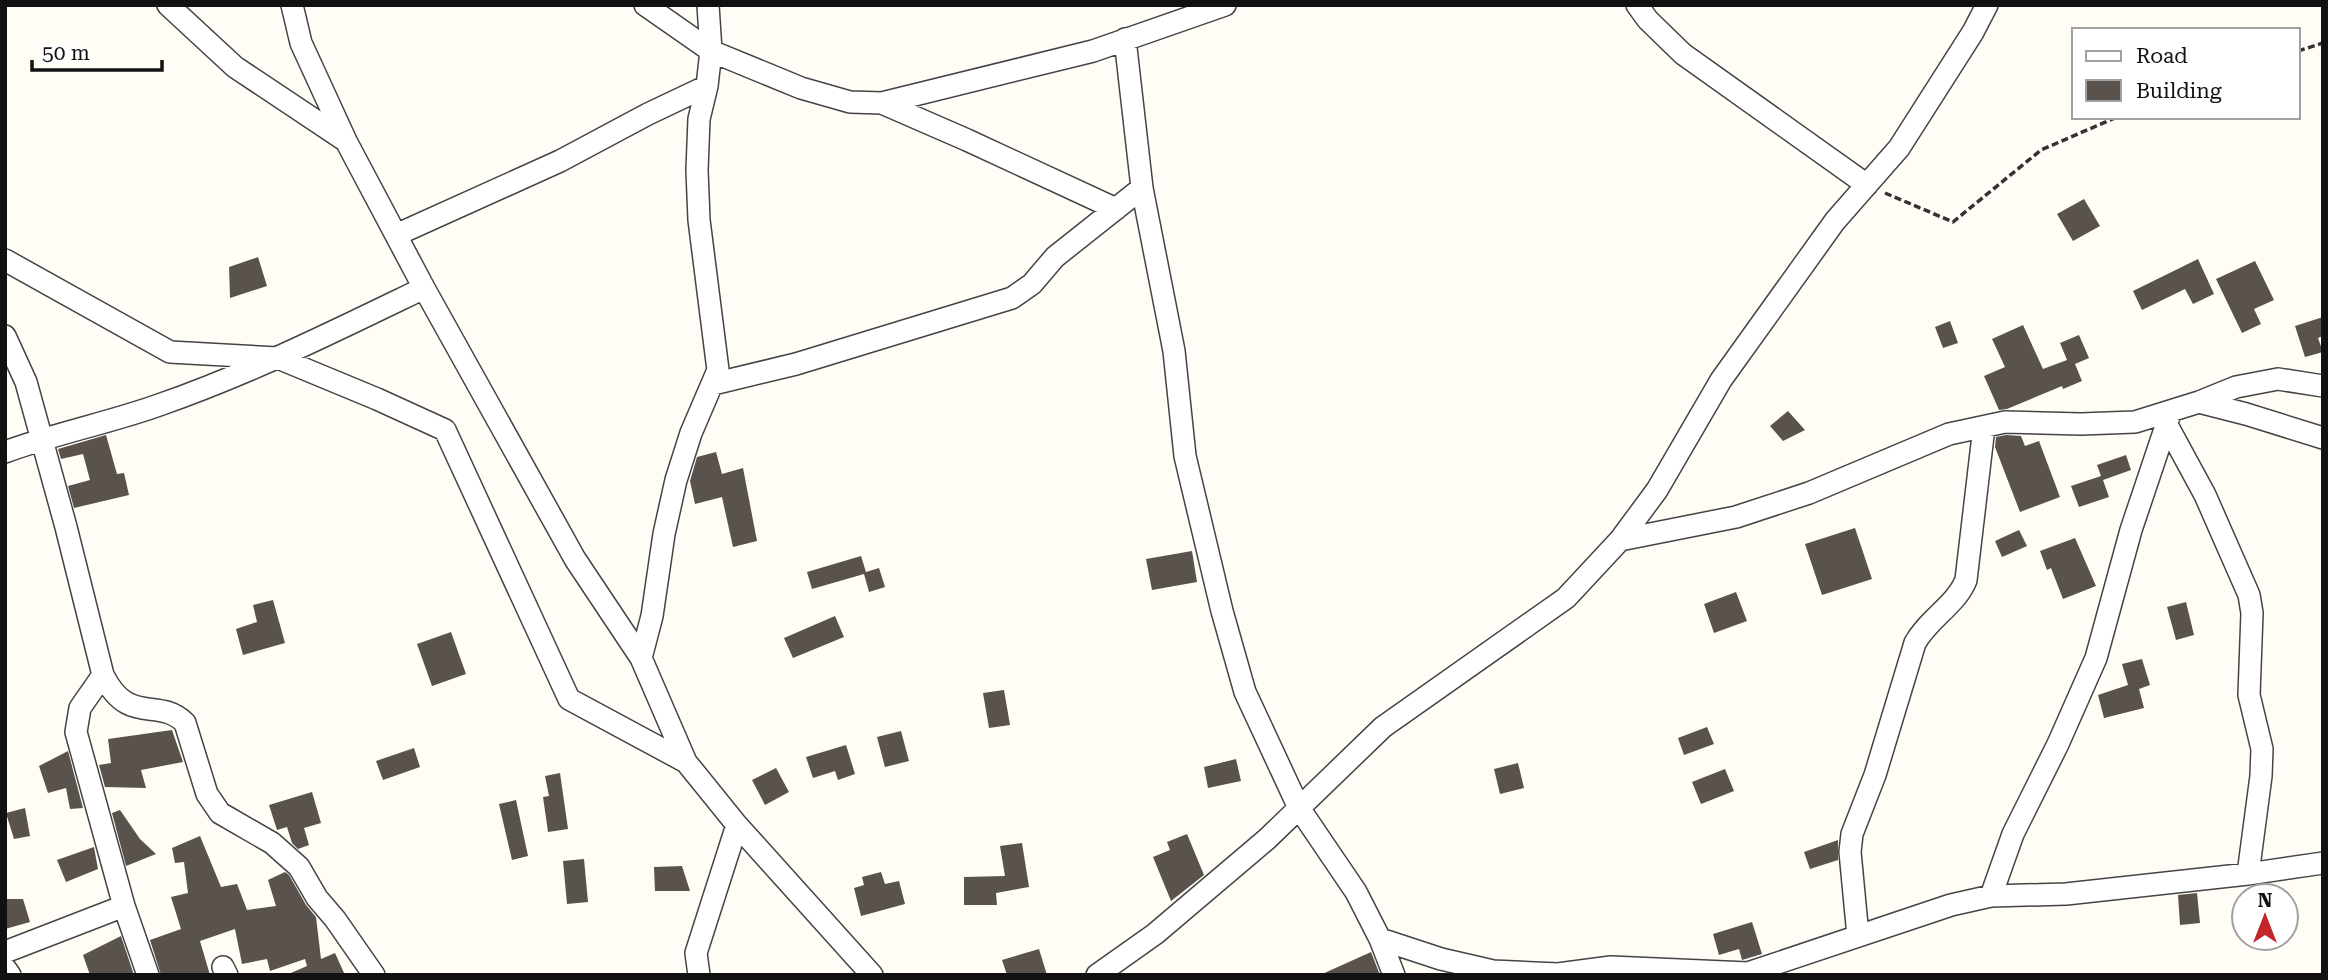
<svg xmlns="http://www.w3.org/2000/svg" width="2328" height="980" font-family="'Roboto Serif',serif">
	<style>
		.building { fill: #5a524d }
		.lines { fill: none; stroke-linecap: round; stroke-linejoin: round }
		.minor-casing { stroke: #444; stroke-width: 24 }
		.path { stroke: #333; stroke-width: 3.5; stroke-dasharray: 7 3.5; stroke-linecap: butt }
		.minor { stroke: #fff; stroke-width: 21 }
	</style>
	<rect width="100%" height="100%" fill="#fffdf5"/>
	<path class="building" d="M2084,199L2100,226L2073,241L2057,214Z
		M258,257L267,286L230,298L229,267Z
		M2198,259L2214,294L2193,304L2185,289L2142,310L2133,291Z
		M2255,261L2274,300L2254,309L2261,324L2242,333L2216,279Z
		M2323,317V336L2318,338L2323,352L2305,357L2295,326Z
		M1950,321L1958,343L1943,348L1935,327Z
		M2023,325L2043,369L2067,360L2060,343L2079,335L2089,358L2075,364L2082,381L2063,389L2062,386L2007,409L1999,410L1984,376L2005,367L1992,339Z
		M1788,411L1805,430L1783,441L1770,426Z
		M106,435L117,474L124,473L129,495L74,508L68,486L90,480L83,454L61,459L58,449Z
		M2006,435L2021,436L2025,446L2039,441L2060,497L2020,512L1995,447L1996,437Z
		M716,452L722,474L743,468L757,541L733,547L722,497L695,504L690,481L697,457Z
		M2126,455L2131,470L2103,480L2109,497L2079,507L2071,486L2101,476L2097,465Z
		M1855,528L1872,579L1822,595L1805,544Z
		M2019,530L2027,546L2002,557L1995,541Z
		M2075,538L2096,586L2063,599L2051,568L2047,570L2040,551Z
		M1192,551L1197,582L1152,590L1146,559Z
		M861,556L866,572L879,568L885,587L869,592L864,574L812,589L807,572Z
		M1736,592L1747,621L1714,633L1704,604Z
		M273,600L285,643L243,655L236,629L257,622L253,605Z
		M2186,602L2194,635L2176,640L2167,607Z
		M835,616L844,637L793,658L784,638Z
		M451,632L466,674L432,686L417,644Z
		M2142,659L2150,685L2139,689L2144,708L2104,718L2098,695L2128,685L2122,664Z
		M1004,690L1010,725L989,728L983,693Z
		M1707,727L1714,744L1684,755L1678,738Z
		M172,730L183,762L141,770L146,788L105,787L99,765L111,763L108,739Z
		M901,731L909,761L885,767L877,737Z
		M846,745L855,774L838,780L835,771L813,778L806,757Z
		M414,748L420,767L383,780L376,761Z
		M68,751L83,808L70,809L66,788L48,793L39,766Z
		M1236,759L1241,781L1208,788L1204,767Z
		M1518,763L1524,788L1500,794L1494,769Z
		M776,768L789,792L765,805L752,780Z
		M1725,769L1734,791L1701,804L1692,782Z
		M560,773L568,829L548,832L543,797L549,796L545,776Z
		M312,792L321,823L304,828L309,845L298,849L292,843L287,827L277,830L269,805Z
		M516,800L528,856L512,860L499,804Z
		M25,808L30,836L14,839L6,813Z
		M120,810L140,839L156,854L126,866L112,813Z
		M1187,834L1204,875L1171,901L1153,857L1170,850L1167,842Z
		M200,836L221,887L237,884L247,910L276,906L268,880L285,872L289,875L306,905L316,917L321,959L335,953L345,975H286L307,966L305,959L270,971L267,959L242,964L235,929L200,941L210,975H161L150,940L181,929L171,897L188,893L184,862L175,863L172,848Z
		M1838,840V860L1810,869L1804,852Z
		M1022,843L1029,887L996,893L997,905H964V877L1005,876L1000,846Z
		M94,847L98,869L66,882L57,860Z
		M584,859L588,902L567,904L563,861Z
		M682,866L690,891H655L654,867Z
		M881,872L885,884L899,881L905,904L861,916L854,888L864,885L862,877Z
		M2197,893L2200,923L2180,925L2178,895Z
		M5,899H23L30,922L5,929Z
		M1752,922L1762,954L1742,960L1739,949L1719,955L1713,934Z
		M121,936L134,975H90L83,955Z
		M1039,949L1047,975H1007L1002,960Z
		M1371,952L1380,975H1320Z"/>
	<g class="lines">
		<g class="minor-casing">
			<path id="minor" d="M168,5L235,67L346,141
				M292,5L301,43L346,141L424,288L575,559L641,658L686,762L737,825L872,975
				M645,5L711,51L801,88L850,102L882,103L1093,51L1225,5
				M1637,5L1648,20L1683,54L1867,185
				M1125,39L1142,188L1174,351L1185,456L1222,611L1245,692L1299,808L1356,892L1380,939L1394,975
				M882,103L967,140L1116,209
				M396,235L560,161L648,114L707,86
				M5,260L170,352L278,358L377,399L445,430L569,699L686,762
				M5,336L26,382L66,527L103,675C129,727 158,696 185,723L207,794L220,813L272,843L299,867L317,898L335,919L374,975
				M713,384L796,364L1012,298L1032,284L1055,257L1142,188
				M2199,402L2246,414L2323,438
				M2167,425L2205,495L2249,595L2252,613L2249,695L2262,749L2261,776L2248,874
				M5,452C56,433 109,423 159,405C251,373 337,330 424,288
				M1620,540L1736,517L1809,493L1949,434L2005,422L2081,424L2135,422L2199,402L2236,387L2278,379L2323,386
				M641,658L652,616L664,534L676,480L691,433L718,370L699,220L697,170L699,119L707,86L711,51L708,5
				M103,675L80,708L76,732L124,906L148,975
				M1991,896L2013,834L2058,744L2096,658L2131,530L2171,411
				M1858,936L1850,852L1852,834L1875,775L1915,643C1928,619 1956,605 1966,580L1984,427
				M1380,939L1441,959L1493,971L1558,974L1611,967L1748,973L1951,905L1991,896L2066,894L2248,874L2323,863
				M5,952L124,906
				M223,967L227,975
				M5,968L10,975
				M699,975L696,953L737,825
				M1097,975L1155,934L1267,839L1383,727L1566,598L1620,540L1657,490L1721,380L1835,221L1899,148L1973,32L1987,5"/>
		</g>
		<path class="path" d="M2298,51L2323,43
			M1885,193L1953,222L2041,150L2117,117"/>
		<use href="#minor" class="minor"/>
	</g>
	<rect width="2328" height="980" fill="none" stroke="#111111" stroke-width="14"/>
	<rect x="2072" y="28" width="228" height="91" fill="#ffffff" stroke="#a0a0a0" stroke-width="2"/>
	<rect x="2086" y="51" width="35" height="10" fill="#ffffff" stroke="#a0a0a0" stroke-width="2"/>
	<text x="2136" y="63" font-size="21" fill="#111111">Road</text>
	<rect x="2086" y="80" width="35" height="21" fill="#5a524d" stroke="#a0a0a0" stroke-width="2"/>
	<text x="2136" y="98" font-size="21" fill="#111111">Building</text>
	<g transform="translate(2265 917)"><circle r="33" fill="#ffffff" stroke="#a0a0a0" stroke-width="2"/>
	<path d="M0-5L12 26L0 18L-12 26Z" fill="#c4262e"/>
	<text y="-10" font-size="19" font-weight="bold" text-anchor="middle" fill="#111111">N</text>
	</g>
	<path d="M32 60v10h130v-10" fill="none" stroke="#111111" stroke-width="3.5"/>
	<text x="42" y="60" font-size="21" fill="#111111" stroke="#ffffff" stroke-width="5" paint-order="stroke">50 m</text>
</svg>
